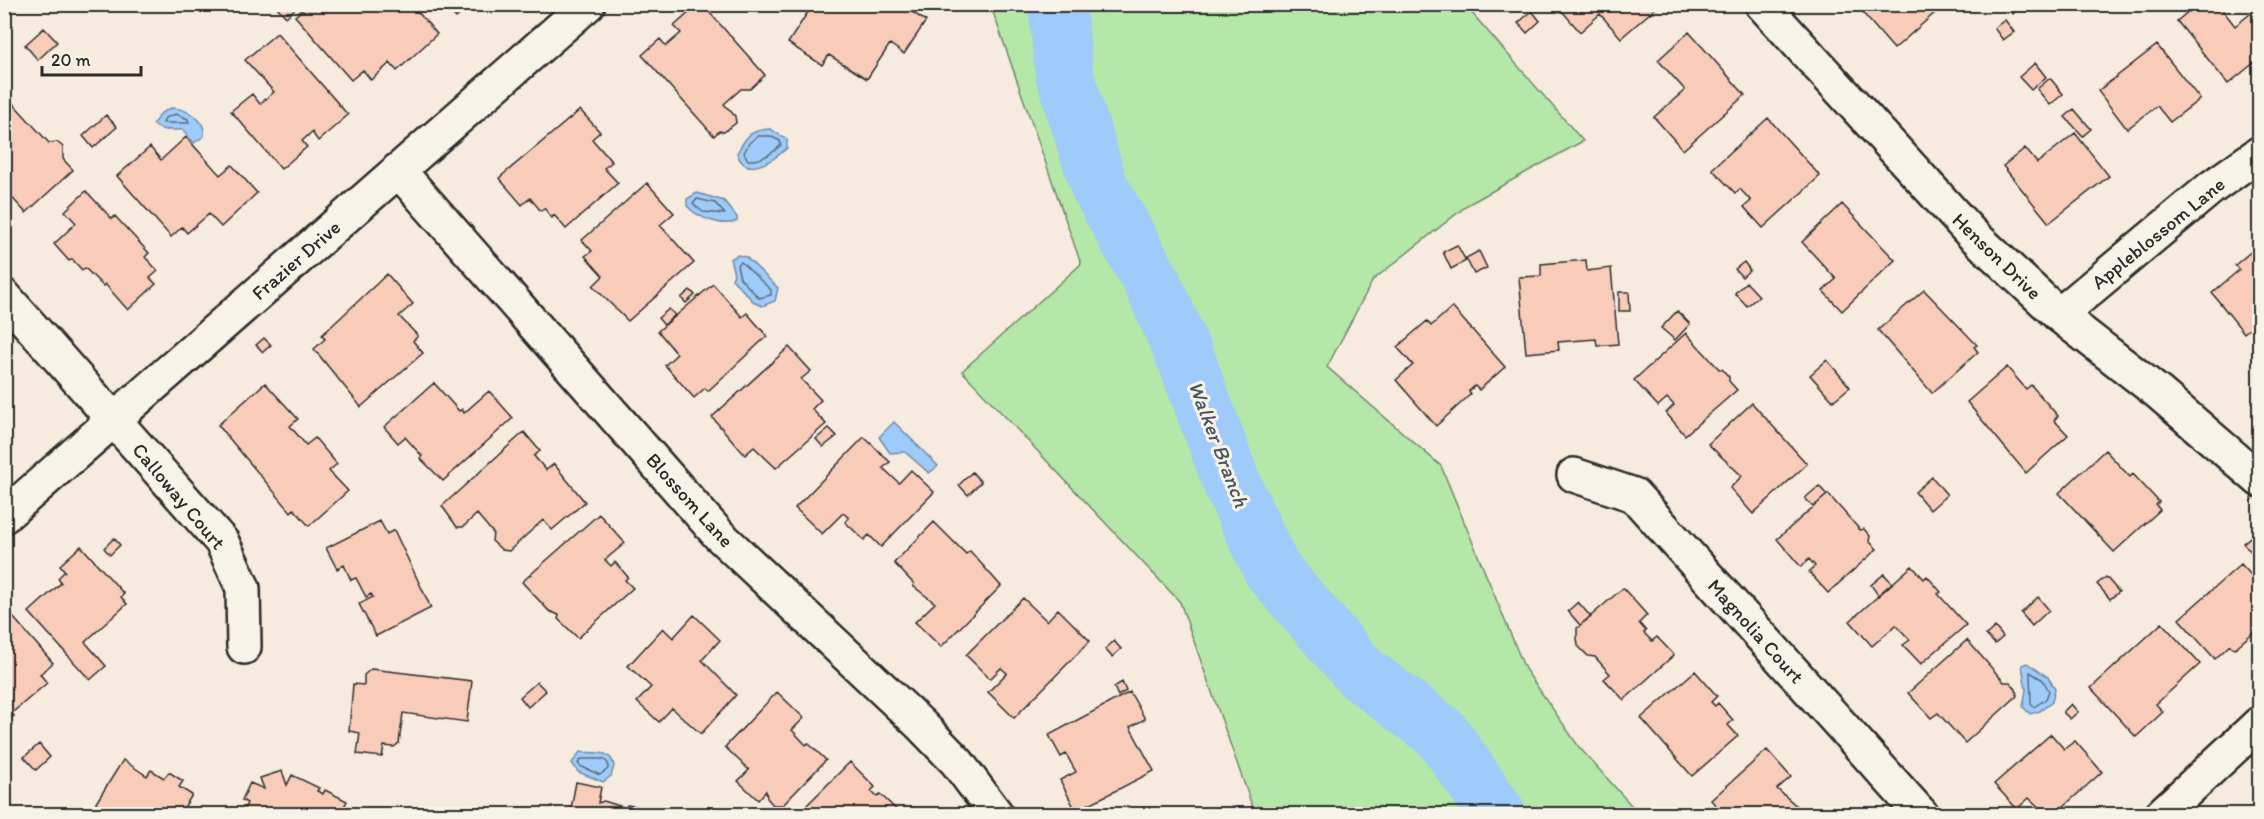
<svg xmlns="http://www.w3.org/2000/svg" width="2264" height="819" font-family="Itim,sans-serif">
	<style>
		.green { fill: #b5e7a8; stroke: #70896a; stroke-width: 1.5 }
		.water { fill: #9ecbf9; stroke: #708ba7; stroke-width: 1.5 }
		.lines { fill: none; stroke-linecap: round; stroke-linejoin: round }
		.shore { stroke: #596b7d; stroke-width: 1.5 }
		.river { stroke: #9ecbf9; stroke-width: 58 }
		.building { fill: #f8ccb9; stroke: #2b2b2b; stroke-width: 1.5 }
		.minor-casing { stroke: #2b2b2b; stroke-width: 38 }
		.minor { stroke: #f7f3e8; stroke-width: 33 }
		.labels { text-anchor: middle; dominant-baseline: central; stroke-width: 6; stroke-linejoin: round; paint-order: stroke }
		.street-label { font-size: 20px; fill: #2b2b2b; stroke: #f7f3e8 }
		.water-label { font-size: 21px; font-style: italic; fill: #48535e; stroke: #f7f3e8 }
	</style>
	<rect width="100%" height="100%" fill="#f7ebdf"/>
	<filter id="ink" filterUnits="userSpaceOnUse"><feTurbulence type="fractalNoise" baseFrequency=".0167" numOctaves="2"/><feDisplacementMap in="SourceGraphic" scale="12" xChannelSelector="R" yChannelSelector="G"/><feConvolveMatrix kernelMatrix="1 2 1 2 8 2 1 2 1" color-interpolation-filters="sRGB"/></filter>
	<g filter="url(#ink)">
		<path class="green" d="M995,5H1465L1583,141L1469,204L1373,280L1327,367L1441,466L1525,669L1579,747L1639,814H1255L1180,602L962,371L1081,264L993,12Z"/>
		<path class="water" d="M171,108C185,108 207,119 204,136L194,143L183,130C172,129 162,133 153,124L161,113Z
			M771,129L787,140V148C774,160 745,180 737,153C747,135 750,130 771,129Z
			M697,193L724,201L737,217V221C722,228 697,217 687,206V199Z
			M738,255L746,257L778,288L775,301L762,306L755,303L732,279L734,274L730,259Z
			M894,422L938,466L929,473L905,452L890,453L879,437Z
			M2027,663L2048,677L2055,689L2052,702L2040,711L2030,714L2023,707L2026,690L2022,665Z
			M580,752C593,754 611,748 614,766L611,776L603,782L578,772L572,763Z"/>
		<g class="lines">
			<path class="shore" d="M176,114L188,119L189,123H163L165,118Z
				M758,136H770L780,141L781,145C772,154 762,161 748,160L744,153L749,143Z
				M697,199L715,203L725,214L703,212L693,204Z
				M741,262L771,290V295L759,298L740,278L737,265Z
				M2030,672L2043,680L2049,691L2046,699L2034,707L2031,704Z
				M582,759H603L608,763V769L600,775L580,766L578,763Z"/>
			<path class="river" d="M1057,4L1064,73L1099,186L1152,282L1188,364L1232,484L1272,570L1361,673L1442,734L1497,814"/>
		</g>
		<path class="building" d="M279,4H295L297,7L286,17L277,7Z
			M309,4H411L437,34L397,71L390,63L371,80L363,70L351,80L295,16Z
			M444,4H471L456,18Z
			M699,4H702L765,75L750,89H741L724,104L735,116L736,123L724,132L719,131L714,136L642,55L660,39L666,46L681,33L674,26Z
			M813,4H900L926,21L904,54L890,44L867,79L829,55L822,65L788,43Z
			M1556,4H1656L1658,6L1621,38L1600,14L1580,32Z
			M1855,4H1945L1894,49Z
			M2004,4H2017L2020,7L2013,14Z
			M2197,4H2218L2235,26L2260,6V58L2228,84L2177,21Z
			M1532,11L1540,21L1527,33L1518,23Z
			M2005,20L2014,32L2003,40L1994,28Z
			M44,28L57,42L38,60L25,45Z
			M1689,32L1745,95L1683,150L1654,117L1685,90L1658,60Z
			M277,33L348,115L318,141L312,132L302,141L307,147L281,169L231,111L252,94L260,104L274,92L245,60Z
			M2157,45L2200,99L2170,122L2157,106L2127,129L2098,91Z
			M2035,63L2046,77L2031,90L2019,77Z
			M2050,78L2063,94L2050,105L2037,89Z
			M10,100L49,143L57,142L63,147V159L73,170L26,213L4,189V104Z
			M2074,109L2091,129L2083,136L2065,117Z
			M580,110L600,132L592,139L612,162L604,168L618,183L566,229L554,215L552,218L544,208L541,211L530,198L522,205L499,178Z
			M106,115L117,127L93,148L83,136Z
			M1768,118L1820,176L1763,228L1744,207L1751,201L1740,189L1735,193L1712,169Z
			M2075,133L2109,176L2049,223L2003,166L2025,148L2037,163Z
			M186,137L220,175L232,165L257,193L221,227L209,214L187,233L182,227L171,237L117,176L150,147L161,160Z
			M647,183L674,213L660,225L694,263L628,321L593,286L603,276L585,256L592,251L582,240Z
			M86,191L112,219L115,216L149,253L145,257L158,271L150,278L156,284L128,310L105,284L103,286L85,268L82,270L72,259L69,261L54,244L76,223L65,211Z
			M1842,204L1895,260L1842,311L1823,291L1836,279L1802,242Z
			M2260,244V320L2244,333L2212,293L2239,270L2235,265Z
			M1457,245L1466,261L1451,269L1443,252Z
			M1479,251L1487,268L1474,274L1466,258Z
			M1586,260L1587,271L1611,268L1618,344L1597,346L1596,339L1558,342L1559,350L1526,353L1519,277L1541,276V264Z
			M1744,262L1750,270L1742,277L1735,269Z
			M387,274L413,304L399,316L418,336L413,341L423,353L361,407L314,349L325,339L322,335Z
			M1746,282L1759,296L1747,306L1735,293Z
			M713,284L742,317L747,313L767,336L708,391L705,388L694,398L665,365L677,354L658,331Z
			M690,290L695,295L686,303L681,298Z
			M1924,290L1977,345L1974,347L1978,352L1932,393L1878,330Z
			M1619,292H1629L1630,311H1619Z
			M1452,307L1505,367L1479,390L1475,386L1469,391L1471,394L1436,426L1396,380L1413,365L1397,347L1427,321L1431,326Z
			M669,309L675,315L664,325L658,318Z
			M1677,311L1690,324L1675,340L1661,328Z
			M1686,333L1719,369H1722L1729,377V381L1737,390L1685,435L1666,413L1674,405L1667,398L1658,406L1634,380Z
			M264,338L271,345L263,352L256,345Z
			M789,347L811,371L801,379L821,400L812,409L826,424L776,468L754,447L745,455L712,417Z
			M1827,360L1850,387L1833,401L1810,375Z
			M2007,367L2026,389L2031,385L2058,416L2054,420L2068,435L2026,473L1967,402Z
			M265,383L298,419L290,426L306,445L315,438L337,464L329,471L348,491L309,526L294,509L291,512L218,425Z
			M434,383L459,411L462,409L464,413L489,391L513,418L443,481L420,458L422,456L405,437L398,443L384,427Z
			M1752,403L1807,464L1753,514L1730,488L1742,476L1708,444Z
			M829,428L837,436L823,447L816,439Z
			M524,432L540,451L534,456L546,470L554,464L585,502L552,530L543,520L509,551L502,550L492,541L493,533L477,514L463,527H457L442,506Z
			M864,437L890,462L883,468L899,483L911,470L934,492L881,547L869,535L864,540L845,522L849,518L843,513L822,534L795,508Z
			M2105,450L2130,477L2133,474L2159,502L2156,505L2160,510L2114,552L2059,493Z
			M972,472L981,482L968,495L959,485Z
			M1932,477L1947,495L1930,510L1915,492Z
			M1819,486L1827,495L1813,507L1805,498Z
			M1828,494L1860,530L1864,529L1870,536L1869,541L1877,549L1828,593L1809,572L1815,566L1809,559L1801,567L1777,539Z
			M599,514L625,543L605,560L611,566L615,562L628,577L625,580L633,588L578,638L558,619L559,615L549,611L522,582Z
			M380,521L387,534L394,530L431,608L376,636L359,604L373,597L371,594L366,597L356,578L351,580L344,565L337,569L326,548Z
			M934,522L966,554L970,551L1001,586L941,647L915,622L935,603L913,586L914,584L894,563Z
			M2254,534L2260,540V550L2254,555L2243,543Z
			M114,538L120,545L110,555L104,548Z
			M81,546L124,594L121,597L127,604L85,642L106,666L90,680L29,612L61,583L58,578L65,571L60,565Z
			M2241,564L2260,585V621L2252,628L2255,631L2234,649L2230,645L2215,659L2179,619Z
			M1912,566L1924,579L1927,576L1941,592L1938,594L1966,625L1921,664L1903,645L1910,640L1896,625L1872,646L1850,621Z
			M1884,574L1892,583L1878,595L1871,585Z
			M2106,577L2119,592L2110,599L2097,584Z
			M1623,588L1647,615L1639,623L1646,631L1644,633L1652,641L1657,637L1674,655L1624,700L1604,679L1610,674L1595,657L1588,656L1578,646L1577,637V628Z
			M2038,597L2049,610L2032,626L2021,613Z
			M1023,598L1047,621L1058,609L1090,641L1014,718L988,692L1007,673L1001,668L990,679L966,655Z
			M1578,602L1591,617L1580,625L1568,611Z
			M694,615L720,640L702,660L736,695L701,734L672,708L659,722L637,702L651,687L628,666L663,628L673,638Z
			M13,617L53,663L40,674L47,683L12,713L14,716L4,724V625Z
			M2162,623L2200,664L2156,704L2163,712L2136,737L2091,688Z
			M1995,627L2003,637L1995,644L1986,635Z
			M1967,640L2004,682H2010L2016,689L2017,696L1965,743L1938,713L1931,718L1908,693Z
			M1114,641L1121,649L1112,657L1105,649Z
			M371,669L472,681L467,722L403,713L399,743L394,747L384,746L382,757L357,754L360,733L349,731L353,684L364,685V675Z
			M1695,671L1717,696L1711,702L1715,706L1718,703L1733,720L1728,725L1738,736L1692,776L1641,718Z
			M537,682L546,691L528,707L520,697Z
			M1122,682L1126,691L1118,696L1114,687Z
			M777,692L804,718L792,730L806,745L808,743L826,760L783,805H773L767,798L766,791L758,800L738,781L749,770L725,747Z
			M1130,692L1145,719L1130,727L1154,771L1076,811L1060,780L1076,772L1066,754L1061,757L1049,735Z
			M2071,704L2078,712L2070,719L2063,712Z
			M2051,734L2064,749L2075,741L2102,772L2055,814H2046L2029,798L2017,809L1994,784Z
			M39,744L50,757L36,770L24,757Z
			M1767,750L1791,777L1777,789L1806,814H1723L1711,800Z
			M123,760L147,776L151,770L164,778L169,772L183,781L179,787L192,795L180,814H89Z
			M850,762L875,787L871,791L877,797L880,794L901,814H798Z
			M282,771L287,785L292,775L319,788L317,791L323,794L325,790L347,801L340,814H242L247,803L242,800L250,783L264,789L260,778Z
			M576,782L601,787L598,803L604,801L626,808L627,805L642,807L652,811L651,814H570Z"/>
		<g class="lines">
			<g class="minor-casing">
				<path id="minor" d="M1762,4L1971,233L2059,315L2159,393L2260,480
					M398,170L719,535L920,724L957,762L996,814
					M4,296L222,542L243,588L244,647
					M2059,315L2212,187L2260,153
					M1574,475L1634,495L1921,814
					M4,516L588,4
					M2162,814L2260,723"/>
			</g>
			<use href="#minor" class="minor"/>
		</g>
	</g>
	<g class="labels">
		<g class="street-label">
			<text transform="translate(2158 233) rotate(-39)">Appleblossom Lane</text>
			<text transform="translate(1997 256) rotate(44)">Henson Drive</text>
			<text transform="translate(296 260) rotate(-41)">Frazier Drive</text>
			<text transform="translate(179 496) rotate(50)">Calloway Court</text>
			<text transform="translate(690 500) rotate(48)">Blossom Lane</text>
			<text transform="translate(1756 631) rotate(48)">Magnolia Court</text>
		</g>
		<g class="water-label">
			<text transform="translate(1219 444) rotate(69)">Walker Branch</text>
		</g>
	</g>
	<rect width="2264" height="819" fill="none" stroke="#f7f3e8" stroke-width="24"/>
	<rect x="12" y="12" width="2240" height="795" fill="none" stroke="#2b2b2b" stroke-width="2" filter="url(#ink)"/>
	<path d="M42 66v9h99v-9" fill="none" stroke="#2b2b2b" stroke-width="3"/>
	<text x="51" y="66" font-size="18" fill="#2b2b2b" stroke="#f7f3e8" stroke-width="4.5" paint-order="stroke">20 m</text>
</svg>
